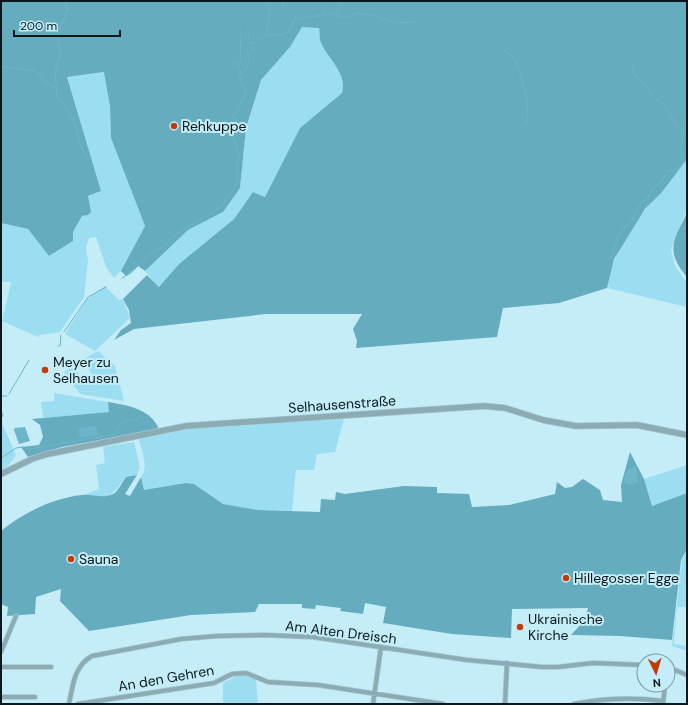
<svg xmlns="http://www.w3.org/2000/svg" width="688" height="705" font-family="'DM Sans',sans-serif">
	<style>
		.green { fill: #9cdef1 }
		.forest { fill: #65acbf }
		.water { fill: #6db5c8 }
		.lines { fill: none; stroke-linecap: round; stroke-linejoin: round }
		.stream { stroke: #6db5c8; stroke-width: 1 }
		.minor-casing { stroke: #a3c7d0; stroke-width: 5.5 }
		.tertiary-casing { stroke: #a3c7d0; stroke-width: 7 }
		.minor { stroke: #8dabb3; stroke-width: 4 }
		.tertiary { stroke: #8dabb3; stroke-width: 5.5 }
		.poi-dot { fill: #c33b07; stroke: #c5edf8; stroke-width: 1.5 }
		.labels { text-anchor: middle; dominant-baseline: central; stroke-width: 4; stroke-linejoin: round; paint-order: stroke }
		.poi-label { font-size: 14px; fill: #09181c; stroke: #c5edf8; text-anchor: start }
		.street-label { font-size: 14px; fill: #09181c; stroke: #c5edf8 }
	</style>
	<rect width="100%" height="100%" fill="#c5edf8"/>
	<path class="green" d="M302,26L320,27C320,31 319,36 320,40C325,57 348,72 342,93L300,128L265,197L253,192L234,219L179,264L159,287L145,271L188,230L223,212L240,187L246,128L261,80L290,47Z
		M105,72L110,106L111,138L145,226L121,271L114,278L106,267L96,237L89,238L86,248L88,261L84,297L60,332L40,335L38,337L2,321L11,282H1V223L28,229L49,256L73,241V232L82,216L88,196L101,191L67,77Z
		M687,159V209L671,249L675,266L687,283V307L607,288C609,278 611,267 615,258C632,221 662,191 687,159Z
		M105,286L119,300L123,299L130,318L95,351L65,334L87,299Z
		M98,351L115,366L124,401L80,394L64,372L72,367L84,380L92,375L83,359Z
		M54,393L108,402L110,412L43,418L41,402L54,401Z
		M344,419L335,452L317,454L314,470H296L292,511L258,510L223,504L194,484L186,483L144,491L141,477C149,466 142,452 139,439L190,429Z
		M1,421L16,455L8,466L1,470Z
		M134,442L140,467L137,475L125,477C110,500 110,497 84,495L99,489L96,465L105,463L103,447Z
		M687,465V493L652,506L644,479Z
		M687,549V607H677L674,644L687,646V651L672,646L682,560Z
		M238,675L248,676L256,679L258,704H223V683Z"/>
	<path class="forest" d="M1,1H687V159L662,192L645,209L632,230L614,259L607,288L559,303L503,308L497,337L356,348L357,341L353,329L362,314H266L134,329L114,340L121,330L131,323L129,310L123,299L147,275L159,287L179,264L234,219L253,192L265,197L300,128L342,93C348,72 325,57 320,40C319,36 320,31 319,28L302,27L290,47L261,80L246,128L240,188L223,212L188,230L145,271L138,266L126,276L121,271L145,226L111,138L110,106L104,72L67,77L101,191L88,196L91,212L88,215L82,216L73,232V241L49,256L28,229L1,223Z
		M687,213V277C665,251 673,241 687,213Z
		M108,402C127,405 151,409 159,429L62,447L28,457L21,447L39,445L43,437L40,425L32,419L109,412Z
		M630,452L644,479L652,506L687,493V549L681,560L672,640L620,636L571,635L584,621L588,608L512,609L511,638L452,634L383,623L386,607L365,603L363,614L340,611L341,608L316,605L315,609L302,608V604H259L255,612L191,615L89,631L60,601L61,589L36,597L35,614L7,616L8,607L1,604V531C23,513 53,498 82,495C93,494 103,499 113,494C118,492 122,482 126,477L137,475L125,494L130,496L141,477L144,490L186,483L194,484L223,504L258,510L320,512L321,499L335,500L336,492L345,494L404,486L437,487V493L469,494L472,507L509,505L555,494L557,482L565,488L572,487L583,479L600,490L603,500L622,502L621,485Z"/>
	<path class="water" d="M96,426L98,435L80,438L78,428Z
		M25,427L30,441L19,444L14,430L15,428Z
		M636,467L638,482L630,485L625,483L624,479L628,469Z"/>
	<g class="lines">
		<path class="stream" d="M65,1L68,9L58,33V42L61,52L55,73L57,97C70,111 75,119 78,138C79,144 85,152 87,158
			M282,11L284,1
			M323,14L326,5
			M332,14L343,18L359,13L367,14L397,23L418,21
			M296,19C302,18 333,14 335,12C339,10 340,5 341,1
			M266,36L270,12L267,6L268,1
			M250,43H256C261,35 273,34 282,35L290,30L297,14
			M502,49L515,58L526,94L528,118L525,125
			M235,60L241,73
			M632,63L635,75L649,88L651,94L665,107L682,132
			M239,66C242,62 240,35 240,28
			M1,67L31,70L40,74L45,82L56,89
			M206,217L224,204L227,197L234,190L238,181L237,166L239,156L232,132L238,122L233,115L237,112L246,93L239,76C246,70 251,64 248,54L254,50L249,39L248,31
			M610,260L619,235L634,217L638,207L649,196L652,189L661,182L668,171L678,169L683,160L681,151L683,132L687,121
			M122,278L131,273L151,253L162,248L178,233L203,218
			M64,332L88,297L106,287
			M58,346H60L61,335
			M9,394L29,360
			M2,396H7
			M1,410L3,416L1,418
			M138,421L143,425
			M1,458L16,448L22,447L30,449L116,434C117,422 125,419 137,420V418L144,417L149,418"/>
		<g class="minor-casing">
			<path id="minor" d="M1,652L16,616
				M1,667H51
				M668,667L687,675
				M1,697H35
				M69,704C73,685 74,666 92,656L181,639L217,636L264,635L313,637L467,660L542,667H558L593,663L644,665
				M78,704L214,683L232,674L246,673L268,682L318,685L443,704
				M373,704L381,647
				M505,704L507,663
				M574,704C604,698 633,697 663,701
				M663,704L665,685"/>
		</g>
		<g class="tertiary-casing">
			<path id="tertiary" d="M1,474L32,459L48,454L186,426L484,406L505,408L543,420L576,426L637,425L687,435"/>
		</g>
		<use href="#minor" class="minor"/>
		<use href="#tertiary" class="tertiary"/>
	</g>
	<g class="poi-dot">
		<circle cx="174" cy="126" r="4"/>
		<circle cx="45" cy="370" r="4"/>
		<circle cx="71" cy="559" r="4"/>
		<circle cx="566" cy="578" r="4"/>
		<circle cx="520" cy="627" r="4"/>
	</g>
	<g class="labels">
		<g class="poi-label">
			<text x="182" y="126">Rehkuppe</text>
			<text x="53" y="362">Meyer zu<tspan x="53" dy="16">Selhausen</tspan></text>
			<text x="79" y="559">Sauna</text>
			<text x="574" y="578">Hillegosser Egge</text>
			<text x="528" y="619">Ukrainische<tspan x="528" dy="16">Kirche</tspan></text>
		</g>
		<g class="street-label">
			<text transform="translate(342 404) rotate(-4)">Selhausenstraße</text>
			<text transform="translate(341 632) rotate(7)">Am Alten Dreisch</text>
			<text transform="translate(166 678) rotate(-10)">An den Gehren</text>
		</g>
	</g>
	<rect width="688" height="705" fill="none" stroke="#09181c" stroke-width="4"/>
	<g transform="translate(656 673) rotate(175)"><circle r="19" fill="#c5edf8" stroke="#7a98a0"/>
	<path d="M0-3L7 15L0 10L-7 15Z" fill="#c33b07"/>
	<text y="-6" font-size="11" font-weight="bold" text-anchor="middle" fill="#09181c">N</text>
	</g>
	<path d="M14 30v6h106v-6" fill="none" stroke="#09181c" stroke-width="2"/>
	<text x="20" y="30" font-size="12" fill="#09181c" stroke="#c5edf8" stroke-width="3" paint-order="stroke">200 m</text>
</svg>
